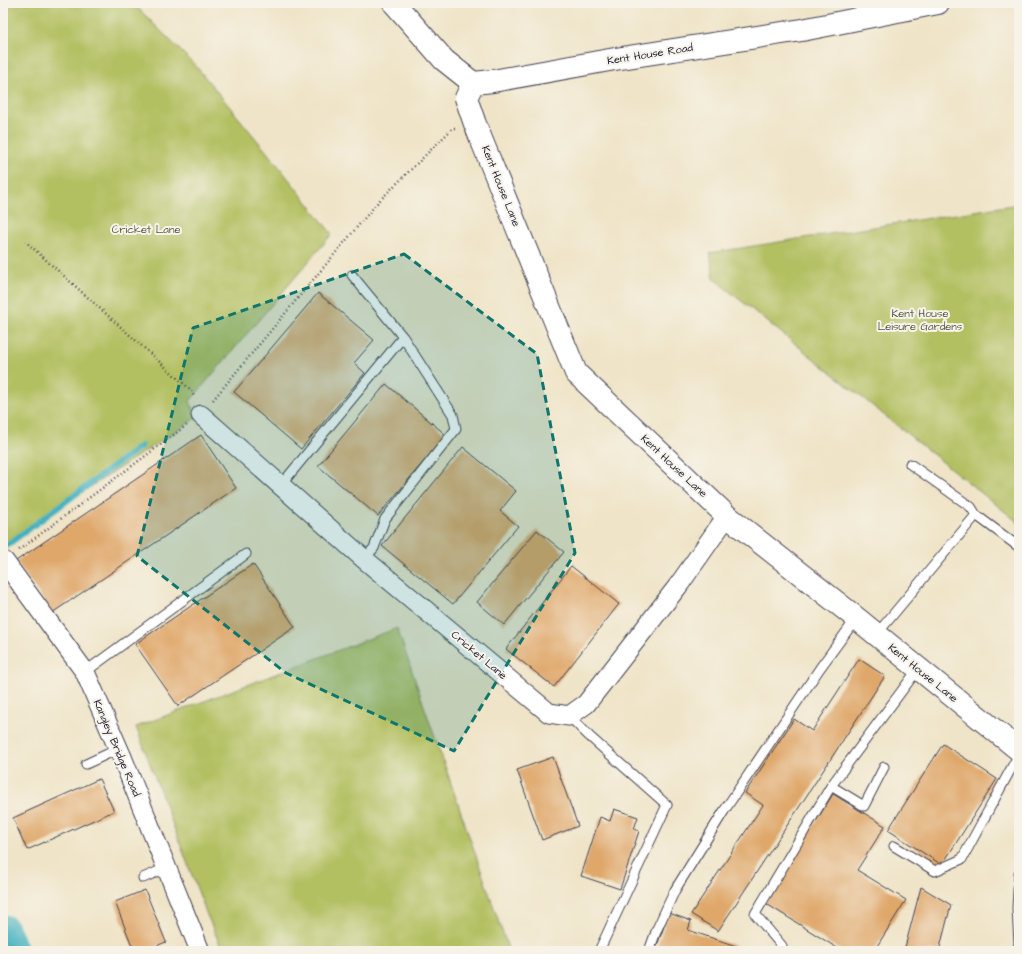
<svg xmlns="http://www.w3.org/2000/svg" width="1022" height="954" font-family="'Architects Daughter',sans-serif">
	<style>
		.green { fill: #b3c062; stroke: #6a714e }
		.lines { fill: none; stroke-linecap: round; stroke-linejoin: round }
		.stream { stroke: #43b1bf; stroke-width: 6 }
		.river { stroke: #43b1bf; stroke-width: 35 }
		.building { fill: #dfa76b }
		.lane-casing { stroke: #413f50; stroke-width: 11 }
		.street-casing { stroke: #413f50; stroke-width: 21 }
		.secondary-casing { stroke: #413f50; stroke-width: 24 }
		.path { stroke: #413f50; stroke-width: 2.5; stroke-dasharray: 1 3; stroke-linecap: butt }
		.lane { stroke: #fff; stroke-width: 9 }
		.street { stroke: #fff; stroke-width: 19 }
		.secondary { stroke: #fff; stroke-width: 22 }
		.marked { fill: #0f766e; fill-opacity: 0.2; stroke: #0f766e; stroke-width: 3; stroke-dasharray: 8 5; stroke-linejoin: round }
		.labels { text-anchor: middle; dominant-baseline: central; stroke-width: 4; stroke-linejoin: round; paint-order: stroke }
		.street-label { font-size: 11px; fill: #22223b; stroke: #f7f3e8 }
		.park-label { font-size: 11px; fill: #555949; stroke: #f7f3e8 }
	</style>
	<rect width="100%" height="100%" fill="#f7f3e8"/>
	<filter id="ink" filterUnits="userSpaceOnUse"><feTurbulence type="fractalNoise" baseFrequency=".025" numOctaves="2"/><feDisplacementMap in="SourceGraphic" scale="8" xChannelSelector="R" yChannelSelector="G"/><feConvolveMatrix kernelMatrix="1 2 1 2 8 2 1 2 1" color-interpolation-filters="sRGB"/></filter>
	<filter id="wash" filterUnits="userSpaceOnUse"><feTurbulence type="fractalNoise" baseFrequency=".012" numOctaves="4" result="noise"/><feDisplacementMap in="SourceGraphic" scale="16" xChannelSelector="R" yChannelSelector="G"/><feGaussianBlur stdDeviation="0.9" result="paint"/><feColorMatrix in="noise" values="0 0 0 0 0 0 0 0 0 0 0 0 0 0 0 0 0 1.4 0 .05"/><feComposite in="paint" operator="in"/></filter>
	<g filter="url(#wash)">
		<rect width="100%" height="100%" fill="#efe4c7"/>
		<path class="green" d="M3,3H133L195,65L280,168L332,234L190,401L196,418L3,544Z
			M1019,204V523L714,279L710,253Z
			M397,628L509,951H223L207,915L136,727Z"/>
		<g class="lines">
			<path class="stream" d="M3,548L141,446"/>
			<path class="river" d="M3,932L11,951"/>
		</g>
		<g id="blocks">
			<path class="building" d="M318,293L374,340L354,363L365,373L301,449L234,392Z
				M386,384L446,435L378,516L318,466Z
				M201,435L236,488L52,613L16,561Z
				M463,447L516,491L500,511L518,526L453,604L382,546Z
				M537,530L564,552L504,625L477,602Z
				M253,564L295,627L178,706L135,644Z
				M571,566L619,604L554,687L506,649Z
				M859,659L885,676L718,931L691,914L763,805L745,793L794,719L812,731Z
				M943,744L997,779L942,865L888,830Z
				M553,757L578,826L542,840L517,770Z
				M99,779L114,811L27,850L13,818Z
				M833,794L885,826L857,870L906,900L874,951H842L765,903Z
				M614,809L638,817L634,829L639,831L620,889L581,876L600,817L610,821Z
				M921,887L951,905L939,951H904Z
				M145,890L166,942L144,951H134L115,902Z
				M669,913L691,921L688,930L742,948L741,951H655Z"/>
		</g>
	</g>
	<g filter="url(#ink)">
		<use href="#blocks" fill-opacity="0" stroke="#413f50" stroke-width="1"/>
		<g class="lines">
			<g class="lane-casing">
				<path id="lane" d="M352,275L403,337L453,415L456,429L385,519L374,548L364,559
					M281,485L403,337
					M976,515L1019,547
					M876,635L976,515L971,507L910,464
					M85,672L246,554
					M569,716L589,736L667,805L599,951
					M86,764L118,749
					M884,767L864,806L831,786L918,669
					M894,846L935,871L962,859L1019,754
					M143,878L166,868
					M649,951L657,929L675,890L724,811L820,668L850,627L855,618
					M781,951L782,946L755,914L831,786
					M1017,951L1019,944L1017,908L1019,873"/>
			</g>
			<g class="street-casing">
				<path id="street" d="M201,415L364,559L549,713L569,716L586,704L678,586L727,516
					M4,561L85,672L122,757L200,951"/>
			</g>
			<g class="secondary-casing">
				<path id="secondary" d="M394,3L444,60L473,83L493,81L615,59L802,30L938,3
					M473,83L466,98L475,124L576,373L727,516L850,613L1019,750"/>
			</g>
			<path class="path" d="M25,241L192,391L194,397
				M213,400L378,202L453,128H455
				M19,550L187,425"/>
			<use href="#lane" class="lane"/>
			<use href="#street" class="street"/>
			<use href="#secondary" class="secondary"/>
		</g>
	</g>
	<path class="marked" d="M404,254L537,354L575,553L454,751L286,673L137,556L193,328Z"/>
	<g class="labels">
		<g class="street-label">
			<text transform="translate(650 54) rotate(-9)">Kent House Road</text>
			<text transform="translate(501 186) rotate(68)">Kent House Lane</text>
			<text transform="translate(674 466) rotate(43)">Kent House Lane</text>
			<text transform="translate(479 655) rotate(40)">Cricket Lane</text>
			<text transform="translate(923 673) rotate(39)">Kent House Lane</text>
			<text transform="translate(117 748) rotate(67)">Kangley Bridge Road</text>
		</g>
		<g class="park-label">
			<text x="146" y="229">Cricket Lane</text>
			<text x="920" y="313">Kent House<tspan x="920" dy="13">Leisure Gardens</tspan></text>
		</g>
	</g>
	<rect width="1022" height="954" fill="none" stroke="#f7f3e8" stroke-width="16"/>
</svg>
